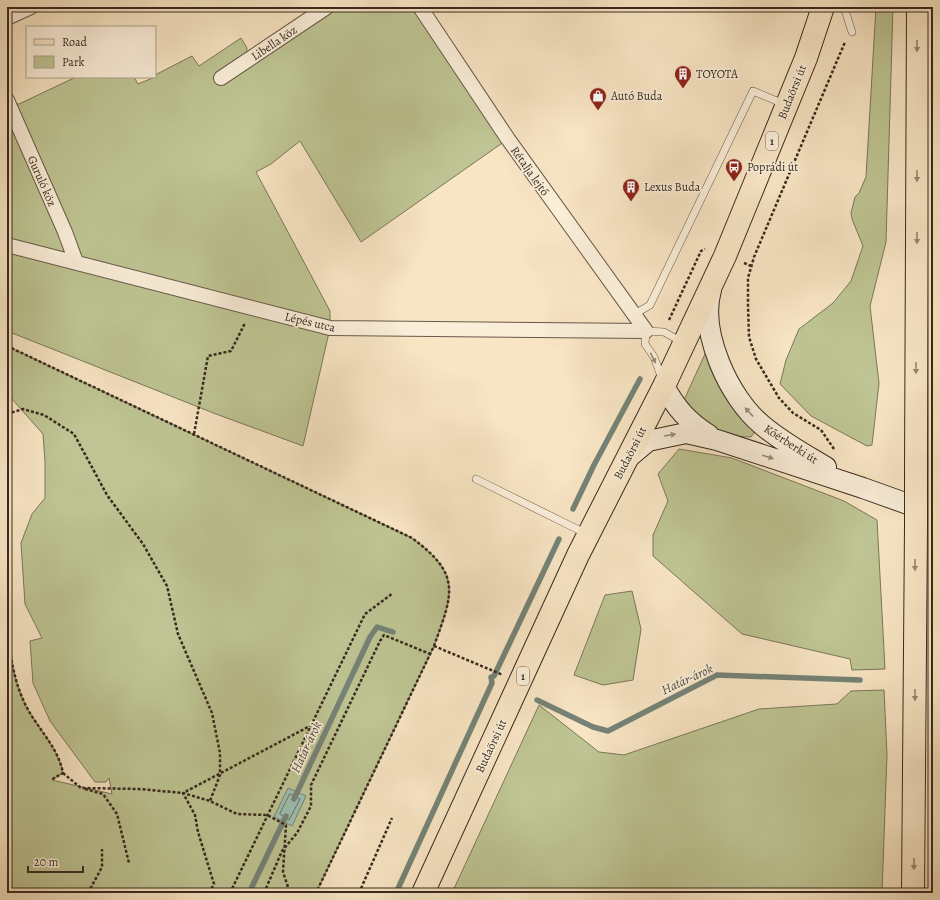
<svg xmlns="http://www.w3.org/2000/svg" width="940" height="900" font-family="Alegreya,serif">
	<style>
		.green { fill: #bec493; stroke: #7b7758 }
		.water { fill: #9dbfb2; stroke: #758377 }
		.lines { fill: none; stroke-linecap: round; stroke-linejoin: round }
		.shore { stroke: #6a7468; stroke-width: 1 }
		.stream { stroke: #758377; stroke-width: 5.5 }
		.lane-casing { stroke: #685948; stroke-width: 8 }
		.street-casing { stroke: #685948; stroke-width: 16 }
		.secondary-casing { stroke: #382a1e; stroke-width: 22 }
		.primary-casing { stroke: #382a1e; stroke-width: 24 }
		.path { stroke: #382a1e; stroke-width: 2.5; stroke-dasharray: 3 2; stroke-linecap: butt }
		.lane { stroke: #faeed9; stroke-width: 7 }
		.street { stroke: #faeed9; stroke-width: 14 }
		.secondary { stroke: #faeed9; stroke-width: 20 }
		.primary { stroke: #f8e5c4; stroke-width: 22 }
		.primary-bridge-casing { stroke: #382a1e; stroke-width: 24; stroke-linecap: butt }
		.primary-bridge { stroke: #f8e5c4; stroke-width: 22 }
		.oneway { fill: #988871 }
		.oneway2 { fill: #998c7c }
		.labels { text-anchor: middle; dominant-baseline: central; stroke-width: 3.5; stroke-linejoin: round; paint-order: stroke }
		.shield { fill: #faeed9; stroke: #726556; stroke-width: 1 }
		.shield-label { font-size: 11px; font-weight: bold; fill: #382a1e }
		.street-label { font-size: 12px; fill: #382a1e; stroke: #faeed9 }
		.poi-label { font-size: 12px; fill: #382a1e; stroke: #faeed9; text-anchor: start }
		.water-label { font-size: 13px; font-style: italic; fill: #514f43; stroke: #faeed9 }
	</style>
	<rect width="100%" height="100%" fill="#f8e5c4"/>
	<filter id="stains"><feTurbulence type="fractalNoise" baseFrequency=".005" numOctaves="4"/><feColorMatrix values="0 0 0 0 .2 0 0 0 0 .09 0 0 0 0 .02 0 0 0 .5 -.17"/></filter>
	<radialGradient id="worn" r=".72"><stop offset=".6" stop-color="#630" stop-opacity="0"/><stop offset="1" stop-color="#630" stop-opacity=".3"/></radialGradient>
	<path class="green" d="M327,7H420L508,139L361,242L300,141L271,164L256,172L330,311V328L303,446L216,414L7,331V104H19L76,77H134L138,84L155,77V75L192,56L199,66L241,38L247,48L246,62Z
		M876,7H893L886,242L870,306L879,383L872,445L867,446L811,416L780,384L786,360L799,329L833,303L851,281L863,246L852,219L851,213L855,197L859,193L866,177Z
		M7,346L412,538C462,575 453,593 434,646L316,893H7V625C10,653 13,680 26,706C38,729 58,747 63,773L52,780L112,794L109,778L106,782H95L50,721L33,683L30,641L42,638L25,604L21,543L32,514L45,498V462L43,434L12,399L7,391Z
		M705,354H707C717,385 730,406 753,430L754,433L751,437C733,437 714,432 700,420C694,415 689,406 684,400Z
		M679,449L732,458L844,501L877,520L885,669L852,670L850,659L742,634L653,556V535L668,501L658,474Z
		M632,591L641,629L633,680L603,685L574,675L605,595Z
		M884,690L887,755L882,893H452L539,705L599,752L624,755L759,709L837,704L851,691Z"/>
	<path class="water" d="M288,788L306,796L292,826L274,817Z"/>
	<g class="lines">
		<path class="shore" d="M290,794L300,799L289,820L280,814Z"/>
		<path class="stream" d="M573,509L594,465L640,379
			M537,700L593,727L608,731L717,675L860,680
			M294,799L370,637L377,627L393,632
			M249,893L286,816
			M396,893L492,683L491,677L494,676L559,539"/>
		<g class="lane-casing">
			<path id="lane" d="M844,7L852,32
				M633,315L650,305L753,91L784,104
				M662,379L654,357L645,344L646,331L664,332L682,342
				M476,479L587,534"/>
		</g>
		<g class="street-casing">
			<path id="street" d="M420,7L508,139L646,331
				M7,18L31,7
				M221,78L327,7
				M7,100L65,232L76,262
				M7,245L330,328L646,331"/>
		</g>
		<g class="secondary-casing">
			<path id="secondary" d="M711,290C699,332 729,398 762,425C782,442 804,454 826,467
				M664,386C676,408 688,422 709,435
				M629,457L648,441L686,433L717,440L863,488L933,513"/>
		</g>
		<g class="primary-casing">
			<path id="primary" d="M916,470L918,7
				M423,893L578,555L664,386L725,256L806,58L823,7
				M913,893L916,526"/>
		</g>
		<path class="path" d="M744,263L751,266
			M669,320L701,251L705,249
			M7,346L412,538C462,575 453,593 434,646L316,893
			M7,414L23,409L44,415L74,434L107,495L143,544L167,586L178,634L212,713L220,753V775L210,801
			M194,434L208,356L231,351L245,323
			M834,449L821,430L793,413L779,398L756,359L749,337L748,305V278L754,257L845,42
			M7,625C10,653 13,680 26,706C38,729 58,747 63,773L51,780
			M434,646L503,675
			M63,773L81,788L139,789L183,793L210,801L237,814L267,815L286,825L283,872L290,893
			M85,789L103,794L117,814L129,863
			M88,893L102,867V849
			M209,893L214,884L198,832L195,815L183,793L310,726
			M230,893L365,614L393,593
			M264,893L282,851L297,833L311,806V785L380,641L384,635L430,654
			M359,893L392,818"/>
		<use href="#lane" class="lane"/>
		<use href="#street" class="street"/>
		<use href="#secondary" class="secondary"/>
		<use href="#primary" class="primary"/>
		<g class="primary-bridge-casing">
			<path id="primary-bridge" d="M916,526V470"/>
		</g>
		<use href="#primary-bridge" class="primary-bridge"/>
	</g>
	<defs><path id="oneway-solid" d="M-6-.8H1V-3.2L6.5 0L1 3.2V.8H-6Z"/></defs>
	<g class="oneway">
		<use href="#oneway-solid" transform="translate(917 46) rotate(90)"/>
		<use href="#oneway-solid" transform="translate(917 176) rotate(90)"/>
		<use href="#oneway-solid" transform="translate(917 238) rotate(90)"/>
		<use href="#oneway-solid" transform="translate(916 368) rotate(90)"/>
		<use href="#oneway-solid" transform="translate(915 565) rotate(90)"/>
		<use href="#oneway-solid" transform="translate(915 695) rotate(90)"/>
		<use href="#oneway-solid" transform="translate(914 864) rotate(91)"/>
	</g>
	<g class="oneway2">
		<use href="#oneway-solid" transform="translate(653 358) rotate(64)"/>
		<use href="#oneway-solid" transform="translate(749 412) rotate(-133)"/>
		<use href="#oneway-solid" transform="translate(670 435) rotate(-9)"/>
		<use href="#oneway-solid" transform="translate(768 457) rotate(18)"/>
	</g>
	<defs>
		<g id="building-pin" transform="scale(0.9)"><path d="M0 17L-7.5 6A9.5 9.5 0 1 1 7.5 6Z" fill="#8f2418" stroke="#faeed9"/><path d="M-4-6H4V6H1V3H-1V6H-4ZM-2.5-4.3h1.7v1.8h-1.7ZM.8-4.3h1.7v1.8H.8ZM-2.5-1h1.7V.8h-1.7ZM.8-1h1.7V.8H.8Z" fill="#fff"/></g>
		<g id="shop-pin" transform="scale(0.9)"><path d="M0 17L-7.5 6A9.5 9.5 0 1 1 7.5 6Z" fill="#8f2418" stroke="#faeed9"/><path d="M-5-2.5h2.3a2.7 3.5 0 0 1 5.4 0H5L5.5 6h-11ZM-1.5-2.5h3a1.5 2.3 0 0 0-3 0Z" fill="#fff"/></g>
		<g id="bus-pin" transform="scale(0.9)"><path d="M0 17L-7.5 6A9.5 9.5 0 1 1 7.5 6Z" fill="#8f2418" stroke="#faeed9"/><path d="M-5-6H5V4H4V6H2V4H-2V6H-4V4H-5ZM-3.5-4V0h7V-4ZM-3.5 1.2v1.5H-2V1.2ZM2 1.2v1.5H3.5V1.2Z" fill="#fff"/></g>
	</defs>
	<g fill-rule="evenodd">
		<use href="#building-pin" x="683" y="74"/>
		<use href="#shop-pin" x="598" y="96"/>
		<use href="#bus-pin" x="734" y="167"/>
		<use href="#building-pin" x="631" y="187"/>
	</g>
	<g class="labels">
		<g class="shield">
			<rect x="766" y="132" width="12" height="18" rx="3"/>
			<rect x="517" y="667" width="12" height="18" rx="3"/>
		</g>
		<g class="shield-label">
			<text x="772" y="141">1</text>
			<text x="523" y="676">1</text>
		</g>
		<g class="street-label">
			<text transform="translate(274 43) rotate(-34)">Libella köz</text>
			<text transform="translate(792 92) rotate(-68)">Budaörsi út</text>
			<text transform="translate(530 171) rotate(55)">Rétalja lejtő</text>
			<text transform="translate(42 181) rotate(66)">Guruló köz</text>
			<text transform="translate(310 322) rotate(13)">Lépés utca</text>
			<text transform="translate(791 444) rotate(33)">Kőérberki út</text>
			<text transform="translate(630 453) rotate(-63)">Budaörsi út</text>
			<text transform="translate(491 746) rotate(-65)">Budaörsi út</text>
		</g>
		<g class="poi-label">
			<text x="696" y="74">TOYOTA</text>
			<text x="611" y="96">Autó Buda</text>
			<text x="747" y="167">Poprádi út</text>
			<text x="644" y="187">Lexus Buda</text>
		</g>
		<g class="water-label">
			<text transform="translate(687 679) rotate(-25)">Határ-árok</text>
			<text transform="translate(306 747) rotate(-65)">Határ-árok</text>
		</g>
	</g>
	<rect width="940" height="900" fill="none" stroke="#f8e5c4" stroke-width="24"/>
	<rect x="8" y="8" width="924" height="884" fill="none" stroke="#382a1e" stroke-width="2"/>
	<rect x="12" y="12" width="916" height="876" fill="none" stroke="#382a1e"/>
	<rect x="26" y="26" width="130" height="52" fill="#faeed9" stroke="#aca08e"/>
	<rect x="34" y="39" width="20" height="6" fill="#f8e5c4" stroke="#aca08e"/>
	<text x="62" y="46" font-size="12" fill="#382a1e">Road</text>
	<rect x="34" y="56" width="20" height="12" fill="#bec493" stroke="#aca08e"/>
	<text x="62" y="66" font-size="12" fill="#382a1e">Park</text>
	<path d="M28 866v6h55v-6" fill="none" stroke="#382a1e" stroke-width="2"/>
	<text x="34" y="866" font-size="12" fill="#382a1e" stroke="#faeed9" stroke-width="3" paint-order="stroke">20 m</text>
	<rect width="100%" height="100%" filter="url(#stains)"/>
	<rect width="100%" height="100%" fill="url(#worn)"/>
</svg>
